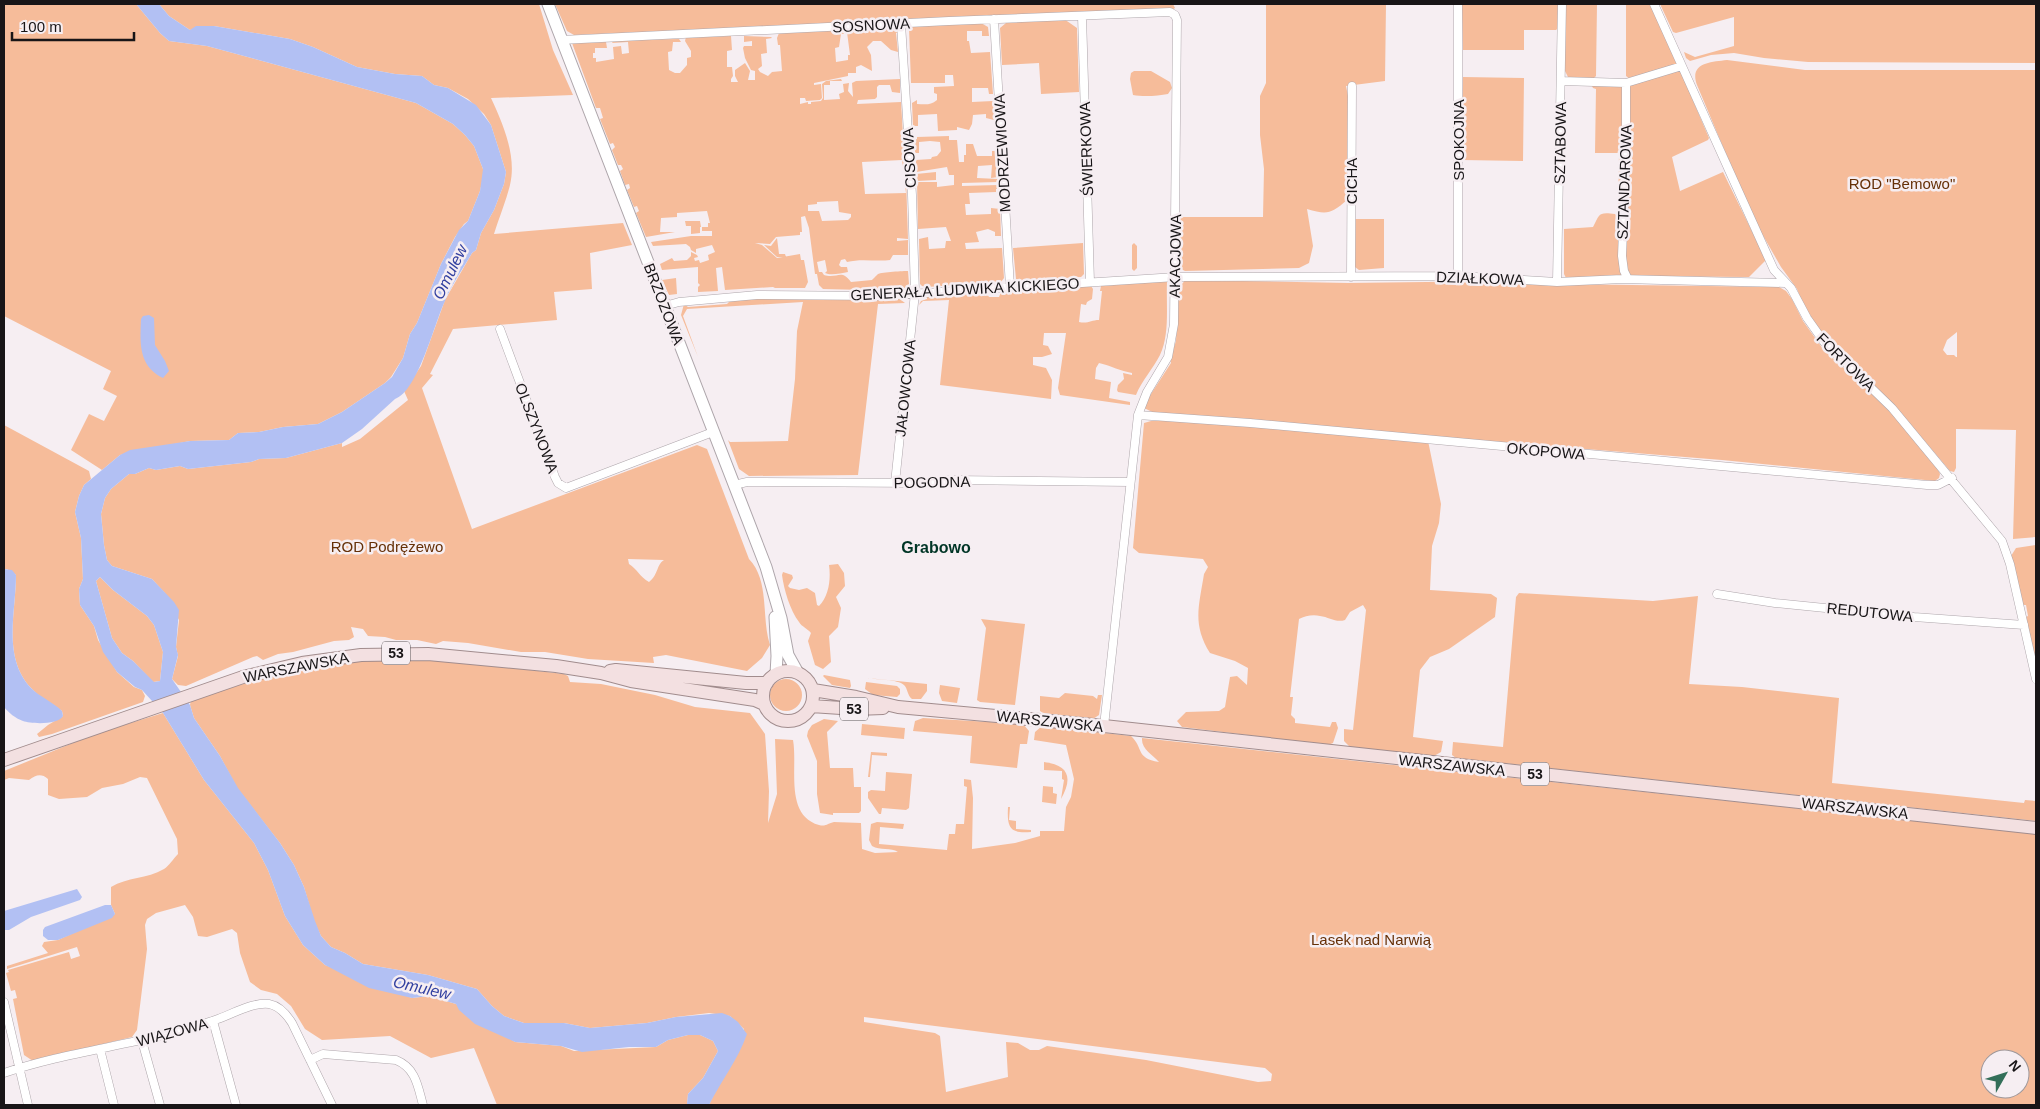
<svg xmlns="http://www.w3.org/2000/svg" width="2040" height="1109" font-family="Arial,sans-serif">
	<style>
		.green { fill: #f6bc9a; fill-rule: evenodd }
		.water { fill: #b2c0f3; fill-rule: evenodd }
		.lines { fill: none; stroke-linecap: round; stroke-linejoin: round }
		.minor-casing { stroke: #aea6ab; stroke-width: 9 }
		.secondary-casing { stroke: #aea6ab; stroke-width: 13 }
		.primary-casing { stroke: #a18c8d; stroke-width: 14 }
		.minor { stroke: #fff; stroke-width: 8 }
		.secondary { stroke: #fff; stroke-width: 11 }
		.primary { stroke: #f3e0e1; stroke-width: 12 }
		.labels { text-anchor: middle; dominant-baseline: central; stroke-width: 5; stroke-linejoin: round; paint-order: stroke }
		.shield { fill: #f6eef2; stroke: #5b5659; stroke-width: 1 }
		.shield-label { font-size: 14px; font-weight: bold; fill: #181517 }
		.street-label { font-size: 15px; fill: #181517; stroke: #f6eef2 }
		.park-label { font-size: 15px; fill: #663007; stroke: #f6eef2 }
		.water-label { font-size: 16px; font-style: italic; fill: #3341a0; stroke: #f6eef2 }
		.neighbourhood-label { font-size: 16px; font-weight: bold; fill: #003526; stroke: #f6eef2 }
	</style>
	<rect width="100%" height="100%" fill="#f6eef2"/>
	<path class="green" d="M4,4H136L160,33L169,41L207,46L416,103L453,124L465,135L474,146L483,169V178L480,191L468,221L464,224L455,237L441,264L417,323L410,334L403,358L391,377L385,383L342,412L318,424L283,427L259,432L238,433L229,440L190,441L120,455L102,470L71,450L89,414L104,421L117,396L103,389L111,371L4,316Z
		M159,4H539L553,50L573,95L491,98C503,124 517,156 510,185C506,201 499,218 494,234L623,223L632,245L590,253L592,289L554,292L557,320L453,329L430,374L433,375L422,388L472,529L697,445L707,449L749,559C770,581 761,617 770,645L762,658L747,671L666,655L653,657L654,663L588,659L545,652H521L468,643L443,641L436,644L417,640H396L385,637L368,636L363,629L351,627L354,637L349,640L334,641L293,652L278,654L263,660L257,656L253,657L186,686L178,685L172,679L178,656L176,647L179,620L164,592L152,579L112,566L107,560L104,545L101,514L105,498L111,489L129,474H135L149,468L156,470L180,466L188,469L251,462L259,459L286,458L342,443V447L360,439L408,400L404,391L421,366L445,300L472,253L476,250L481,233L494,210L504,184L506,172L491,125L484,114L468,99L448,88L434,85L422,76L395,74L357,67L313,47L290,39L214,26L190,30L169,16ZM628,559L664,560C656,565 659,574 649,582C640,577 637,569 629,564Z
		M555,4H1173L1175,8L1172,10L574,35L567,31Z
		M1266,4H1386L1385,81L1346,86L1348,96L1347,200C1331,214 1327,215 1307,209L1313,246L1309,263L1299,268L1185,271L1181,269L1180,264H1178L1180,217H1263L1264,169L1260,135V96L1266,83Z
		M1462,4H1559V27L1556,30H1524V50H1463Z
		M1564,4H1651L1677,63L1676,66L1630,79L1626,76V5L1597,4L1596,76L1593,79H1569L1565,71Z
		M1660,4H2036V63L1808,62L1764,58L1734,53L1711,55L1690,61L1686,58L1684,52L1695,57L1734,46V17L1676,33L1673,32Z
		M1064,19L1077,28L1079,92L1041,94L1039,63L1002,65L1000,28L1006,23Z
		M981,23L988,27L989,36H982V31H967V41H969L971,53L990,52L993,94H989L988,88H972V102L993,101L994,120L986,118V114L973,115L972,124L969,130L957,127V130L938,131L937,114L918,115V126H913L912,103L917,100V104C924,104 930,106 937,100V94L934,93V87L954,86L953,75H945V83H911L909,28L911,26Z
		M887,27L898,33H896L898,52L891,50L881,41H873L867,47L871,55L872,71L861,65L856,67V73H848V76L814,83V85L821,84L822,98L820,100L806,101L805,98H800V104L808,102V104H811V102L821,101L823,98L822,84L826,81L841,79L842,81H830V85H824V100L840,99L839,94L844,92L843,84L849,83L848,91L853,97L852,83L856,81L900,79V93L892,92L890,85H879L877,87V97L875,99L858,100L857,104L901,102L905,169L903,168L902,160L862,162L865,194L906,193L904,178H906L908,239L897,238V241L908,240V255H893L890,260C876,262 862,258 847,262L845,259L841,260L839,265L841,267H847L848,272C841,273 831,276 825,273L827,271L825,260L817,262L819,272H822L824,275C838,279 841,268 851,282L872,280C873,279 877,275 878,274C882,272 904,271 908,271L909,284L905,288L865,290L823,289L819,285L817,274H815L809,228L805,216L801,217L802,232H800V235L776,237L770,244L755,243L762,245L777,258L800,254L801,260H804L808,282L805,288H775L773,287L725,290L722,267L716,268L718,291L698,292V287L700,285L698,283V267L662,270L660,264L672,258L674,261L687,260L691,256V252L697,255L698,257L694,258L695,261L699,260L700,263L709,260L708,255L715,252L712,245L696,249V253L691,250L690,247L686,244L653,246L651,242L691,236H712V231H702V227H708V223H710L707,211L677,213V217L661,218L660,232H675L646,237L636,213L639,211L637,206L634,207L627,190L630,188L629,184L625,185L620,171L623,169L621,165H618L612,150L615,147L613,143L610,144L600,119L603,118L600,108H596L572,43L606,42L607,48H595V53H593V58H596V62L614,59L613,47L621,46L622,54L629,53L628,42L612,43L614,40L679,39L681,42H673L672,51L668,52L669,70L675,73H680L687,65V58L691,57V51L685,41L686,37L731,36L732,50L727,51V67H732L733,76L731,79V82H738L735,76V70L745,63L750,71L748,80H755V71L751,70L745,58L743,48L744,46H752V41L744,42V36L771,37L772,38L766,39L767,53L761,54L762,66L758,69L760,72L768,76L772,72L782,71L780,45H778L777,38L779,33L841,30L844,34H841L839,47L835,48L836,62L848,60V55H850L847,32L849,29ZM838,201L839,212L851,214V217L848,220L822,221L819,211H808V205L817,204V202Z
		M1727,60L1805,70H2036V537L2013,539L2016,430L1956,429V468L1954,472L1950,471L1895,406L1825,341L1804,307L1797,289L1781,267L1753,218L1697,85C1689,63 1710,62 1727,60ZM1957,332V357H1956L1954,355H1947L1943,350L1947,340Z
		M1677,70H1680L1709,138L1708,140L1672,157L1680,191L1723,172L1766,260L1749,277L1615,276L1566,278L1564,274V229L1593,227C1600,214 1598,212 1615,214L1618,217L1619,153H1595L1596,89L1593,88L1592,86L1622,85Z
		M1134,71H1151L1170,82L1172,88L1168,94C1158,96 1143,97 1133,95L1130,79L1131,73Z
		M1463,77L1524,78L1523,161L1462,160Z
		M949,136V140H957L959,162H964V155H966V144H973L977,156H992V151H996L998,177L991,178L992,165L978,166L977,178L998,179V182L962,183V186L998,185V189H996V192L969,193L970,204H965L966,215L991,214V208L1000,209L1001,236H995V232L988,229L976,232L979,242L965,243L966,249L1002,248L1004,278L1001,282L927,287L922,286L920,284L919,239L928,237L929,249L945,248L946,241H951L946,227L918,229L917,182H937V187L954,185V175H949L947,167L916,172V160L931,159L932,157L937,156L941,151L940,142L930,141L919,142V153H915L914,140L917,139V137Z
		M936,172V180L917,181L916,174Z
		M1355,219H1384V268L1359,270L1355,267Z
		M685,221H700L701,227H696H700V233L691,234V226H686Z
		M777,238L779,254H785L786,257H777L764,245L771,246Z
		M1083,243L1084,274L1081,277L1018,281L1016,279L1013,248Z
		M1134,243L1137,246V268L1134,271L1132,269V245Z
		M676,278L677,294L669,295L662,280Z
		M1185,280L1348,283L1505,281L1558,284L1779,287L1786,291L1792,299L1803,321L1823,349L1888,409L1936,465L1940,474L1939,478L1935,481L1722,460L1427,436L1441,504L1439,523L1432,546L1430,590L1491,594L1497,598L1495,617L1449,649L1430,657L1420,670L1413,737L1443,741L1441,752L1434,756L1350,747L1344,741V729L1353,730L1366,610L1363,605L1350,612L1345,620C1336,623 1329,617 1320,616C1313,614 1305,616 1299,619L1290,697H1293L1291,715L1295,719V723L1330,727L1332,722H1336L1338,728L1333,743L1328,745L1182,727L1177,721L1186,712L1219,711L1225,707L1230,677L1237,676L1247,685L1248,668L1235,661L1210,653C1192,624 1199,606 1204,574L1208,567L1203,559L1139,553L1133,548L1144,423L1151,421H1171L1144,408L1149,397L1171,363L1170,359L1176,341L1178,290Z
		M1165,281L1167,282C1166,305 1170,334 1160,355C1153,369 1142,380 1136,395L1118,392L1117,390L1118,385L1124,379L1123,373L1132,375V373C1120,371 1112,366 1099,363L1096,368L1095,379L1111,382L1109,398L1130,402V405L1060,395L1058,388L1066,333H1044L1043,345L1048,346L1052,354L1042,357H1033V365L1046,368L1052,380L1051,399L940,385L949,300L923,301L919,305L921,301L927,299V296L986,292L989,297H999L1001,292L1091,286L1093,289L1092,299L1087,302L1086,305L1081,304L1079,322C1088,324 1091,320 1099,320L1102,291H1100L1101,286Z
		M782,297L901,298V300L905,303L878,304L858,475L749,476L739,469L728,440L730,442L788,441L795,379L797,331L803,302L687,309L683,316L698,357L681,315L684,304L688,307L727,304L731,300Z
		M4,425L89,471L91,479L84,485L79,496L75,512L81,538L83,579L79,589L80,605L94,626L98,640L117,672L134,687L142,690L145,696L143,702L52,734L39,737L37,734L48,725L63,716L62,711C52,704 39,697 31,688C2,657 16,612 16,575L7,569H4Z
		M2036,545V663L2026,617L2028,616L2026,605H2023L2011,556L2016,548Z
		M838,564L844,573L845,586L836,597L841,608L838,627L829,636L831,662L823,669L815,665L808,641L811,633C807,628 802,627 799,622C790,610 784,590 782,575L783,572L792,575L793,578L788,586L790,588L799,590L807,588L815,593L817,605L819,606C829,596 831,579 829,565Z
		M100,577L113,590L147,616L154,625L163,652L160,681L153,682L133,661L122,653L112,638L96,581Z
		M1519,593L1653,601L1698,596L1689,684L1742,687L1839,698L1832,783L2024,803L2025,800L2036,801V821L1456,758L1452,755L1453,742L1503,747L1516,597Z
		M981,619L1025,624L1015,705L980,702L977,700L986,628Z
		M410,659L453,661L564,674L568,676L570,682L601,684L655,695L695,707L750,713L765,734L769,791L768,823L777,794L775,739L793,740C798,767 784,815 819,825C826,827 828,823 834,822C842,822 852,823 861,823L862,849L875,853L898,852C891,847 880,851 872,846L869,840L871,824L877,822L904,824L903,829L880,827L879,844L947,850L949,834H955L956,824H964L967,787L964,786V779L971,780L973,798L972,849L1015,843L1040,836V831H1064L1066,807L1071,797L1074,779L1066,745L1034,740L1035,732L1042,726L1131,736C1144,748 1135,758 1159,762C1153,755 1141,749 1142,738L2036,834V1105H709L744,1029L730,1016L709,1013L676,1017L647,1023L590,1028L564,1023H524L504,1016L492,1006L477,989L428,975L363,964L345,953L331,947L321,936L314,921L304,887L294,865L280,843L237,788L220,756L194,718L190,705L191,700C238,685 287,670 337,664C361,661 385,660 410,659ZM864,1017L1265,1068L1272,1074L1271,1081L1258,1082L1146,1060L1047,1046L1039,1050H1030L1018,1043L1006,1042L1008,1077L946,1092L940,1036L935,1033L864,1022ZM1990,1059H2020V1089H1990Z
		M824,675L850,680L851,686L850,688L832,685L823,676Z
		M867,678L927,684V691L921,699H912C907,695 908,689 904,685C898,679 875,680 867,678Z
		M770 695a16 16 0 1 1 32 0a16 16 0 1 1-32 0Z
		M866,682L897,686L900,689V694L897,697L873,695L865,689Z
		M940,685L960,688L957,703L942,701L939,693Z
		M1065,693L1093,696L1097,699L1098,695H1102L1099,715L1093,719L1043,713L1040,711V696L1059,698Z
		M163,713L204,780L254,843L268,870L285,916L303,945L325,965L412,998L429,996L456,1004L515,1042L561,1046L574,1051L656,1047L668,1040L688,1035H700L713,1041L718,1051L703,1078L688,1094L687,1105H497L474,1048L431,1058L390,1036L322,1040L305,1029L291,1006L277,994L261,990L250,982L240,953L237,933L232,929L207,937L198,936L193,917L185,905L156,913L147,919L145,925L147,949L137,1030L132,1037L33,1061L24,1055L13,999L17,998L15,990L11,991L6,973L9,972L8,970L69,952L71,959L80,956L77,947L7,969V966L48,953L42,946L44,942L58,940L115,914L111,905V887C127,877 147,879 164,869C169,866 173,859 178,854L177,839L147,778L140,777L123,784L102,788L87,797L59,799L48,795V779C41,773 36,775 29,780L9,778L4,780V771L95,734Z
		M923,718L1023,724L1029,731L1027,744H1020L1017,768L970,763L972,736L913,731L915,721Z
		M824,719L838,721L827,732L830,768H853L854,787H861V811L859,813H833V815L820,813L817,794V761L807,736L808,731L812,725Z
		M862,724L905,728L904,739L861,735Z
		M871,752L887,753V756L872,755L870,777H868Z
		M1044,762C1069,765 1073,778 1061,799L1064,780L1062,779V771L1044,770Z
		M886,772L912,774L909,808L906,810L882,808L881,814H879L868,798V792L871,790L885,791Z
		M1043,786L1053,787V793L1057,794L1056,804L1042,802Z
		M1008,807H1010L1009,820L1016,821V829L1031,830V832C1009,834 1007,827 1008,807Z"/>
	<path class="water" d="M136,4H159L169,16L190,30L196,26H214L290,39L313,47L357,67L395,74L422,76L434,85L448,88L476,105L491,125L506,172L504,184L494,210L481,233L476,250L472,253C463,269 452,284 445,301C434,324 418,391 395,399L362,429L342,443L286,458L259,459L251,462L188,469L180,466L156,470L149,468L135,474H129L111,489L105,498L101,514L104,545L107,560L112,566L152,579L174,602L179,610L176,647L178,655L172,679L190,705L194,718L220,756L238,788L280,843L294,865L304,887L315,921L321,936L331,947L345,953L363,964L428,975L477,989L492,1006L504,1016L524,1023H564L590,1028L647,1023L676,1017L722,1013L730,1016L738,1022L747,1034C738,1060 721,1081 709,1105L687,1104L688,1094L703,1078L718,1051L713,1041L700,1035H688L668,1040L656,1047H629L582,1052L561,1046L515,1042L475,1024L459,1010L456,1004L429,996L412,998L369,988L325,965L303,945L285,916L268,870L254,843L204,780L163,713L142,690L135,687L117,672L103,652L94,626L80,605L79,589L83,579L81,538L75,512L79,496L84,485L120,455L130,450L190,441L229,440L238,433L259,432L283,427L318,424L342,412L385,383L392,377L403,358L410,334L417,323L441,264L459,230L468,221L480,191L483,169L474,146L465,135L453,124L416,103L207,46L169,41L160,33ZM100,577L113,590L147,616L154,625L163,652L160,681L154,682L133,661L122,653L112,638L96,581Z
		M149,315L154,318L155,345L165,361L169,371L163,378C138,366 140,342 141,319L143,316Z
		M4,569L12,570L16,575C16,612 2,657 31,688C40,697 53,702 62,711L63,716C59,725 31,724 23,721C15,718 9,713 4,707Z
		M77,889L82,897L80,900L31,917L9,930H4V911Z
		M105,905H111L115,914L112,918L58,940H48L43,936V930L45,927Z"/>
	<g class="lines">
		<g class="minor-casing">
			<path id="minor" d="M1654,4L1774,270L1791,288L1807,318L1824,342L1892,408L2002,541L2010,564L2036,679
				M1082,16L1090,282
				M994,19L1010,287
				M561,40L949,21L1170,12L1175,15L1177,20L1174,324L1168,357L1147,392L1138,415L1104,726
				M1562,81L1626,83L1682,66
				M1626,83V156L1622,256L1624,271L1628,279
				M1458,276V4
				M1351,277L1352,86
				M1557,282L1562,4
				M665,306L679,302L757,295L879,296L1176,277L1458,276L1557,282L1622,279L1785,283
				M500,329L555,477L558,483L566,488L713,432
				M1138,415L1250,423L1927,485H1938L1952,478
				M895,483L915,293L912,195L901,24
				M734,485L747,482L921,483L951,480L1130,482
				M1717,594L1775,603L1914,617L2024,625
				M4,1002L28,1105
				M213,1021L236,1105
				M142,1041L160,1105
				M100,1049L114,1105
				M310,1060L323,1054L396,1060C416,1068 418,1087 423,1105
				M4,1073C72,1050 146,1044 215,1020C231,1015 251,1002 269,1004C280,1006 287,1015 292,1023L332,1105"/>
		</g>
		<g class="secondary-casing">
			<path id="secondary" d="M548,4L766,567L781,618L788,655L798,673
				M775,617L777,656L776,674"/>
		</g>
		<g class="primary-casing">
			<path id="primary" d="M610,671L616,670L746,683H767
				M763 696a25 25 0 1 1 50 0a25 25 0 1 1-50 0Z
				M813,690L856,697L898,707L1104,726L2036,828
				M811,706L856,709L883,708
				M4,760L243,677L302,663L361,655L428,654L556,666L601,673L631,681L755,700L764,704"/>
		</g>
		<use href="#minor" class="minor"/>
		<use href="#secondary" class="secondary"/>
		<use href="#primary" class="primary"/>
	</g>
	<g class="labels">
		<g class="shield">
			<rect x="382" y="641.5" width="28" height="23" rx="4"/>
			<rect x="840" y="697.5" width="28" height="23" rx="4"/>
			<rect x="1521" y="762.5" width="28" height="23" rx="4"/>
		</g>
		<g class="shield-label">
			<text x="396" y="653">53</text>
			<text x="854" y="709">53</text>
			<text x="1535" y="774">53</text>
		</g>
		<g class="street-label">
			<text transform="translate(871 25) rotate(-3)">SOSNOWA</text>
			<text transform="translate(1458 140) rotate(-90)">SPOKOJNA</text>
			<text transform="translate(1560 143) rotate(-89)">SZTABOWA</text>
			<text transform="translate(1086 149) rotate(-92)">ŚWIERKOWA</text>
			<text transform="translate(1002 153) rotate(-93)">MODRZEWIOWA</text>
			<text transform="translate(909 158) rotate(-93)">CISOWA</text>
			<text transform="translate(1351 181) rotate(-90)">CICHA</text>
			<text transform="translate(1624 182) rotate(-88)">SZTANDAROWA</text>
			<text transform="translate(1175 256) rotate(-89)">AKACJOWA</text>
			<text transform="translate(1480 278) rotate(2)">DZIAŁKOWA</text>
			<text transform="translate(965 289) rotate(-3)">GENERAŁA LUDWIKA KICKIEGO</text>
			<text transform="translate(664 304) rotate(69)">BRZOZOWA</text>
			<text transform="translate(1846 362) rotate(45)">FORTOWA</text>
			<text transform="translate(905 388) rotate(-84)">JAŁOWCOWA</text>
			<text transform="translate(537 428) rotate(69)">OLSZYNOWA</text>
			<text transform="translate(1546 451) rotate(5)">OKOPOWA</text>
			<text transform="translate(932 482) rotate(-1)">POGODNA</text>
			<text transform="translate(1870 612) rotate(6)">REDUTOWA</text>
			<text transform="translate(296 667) rotate(-11)">WARSZAWSKA</text>
			<text transform="translate(1050 721) rotate(6)">WARSZAWSKA</text>
			<text transform="translate(1452 765) rotate(6)">WARSZAWSKA</text>
			<text transform="translate(1855 808) rotate(6)">WARSZAWSKA</text>
			<text transform="translate(172 1032) rotate(-15)">WIĄZOWA</text>
		</g>
		<g class="park-label">
			<text x="1902" y="183">ROD "Bemowo"</text>
			<text x="387" y="546">ROD Podrężewo</text>
			<text x="1371" y="939">Lasek nad Narwią</text>
		</g>
		<g class="water-label">
			<text transform="translate(450 272) rotate(-64)">Omulew</text>
			<text transform="translate(422 988) rotate(13)">Omulew</text>
		</g>
		<g class="neighbourhood-label">
			<text x="936" y="547">Grabowo</text>
		</g>
	</g>
	<rect width="2040" height="1109" fill="none" stroke="#181517" stroke-width="10"/>
	<g transform="translate(2005 1074) rotate(51)"><circle r="24" fill="#f6eef2" stroke="#9d979a"/>
	<path d="M0-4L9 19L0 12L-9 19Z" fill="#336f59"/>
	<text y="-8" font-size="14" font-weight="bold" text-anchor="middle" fill="#181517">N</text>
	</g>
	<path d="M12 32v8h122v-8" fill="none" stroke="#181517" stroke-width="2.5"/>
	<text x="20" y="32" font-size="15" fill="#181517" stroke="#f6eef2" stroke-width="4" paint-order="stroke">100 m</text>
</svg>
